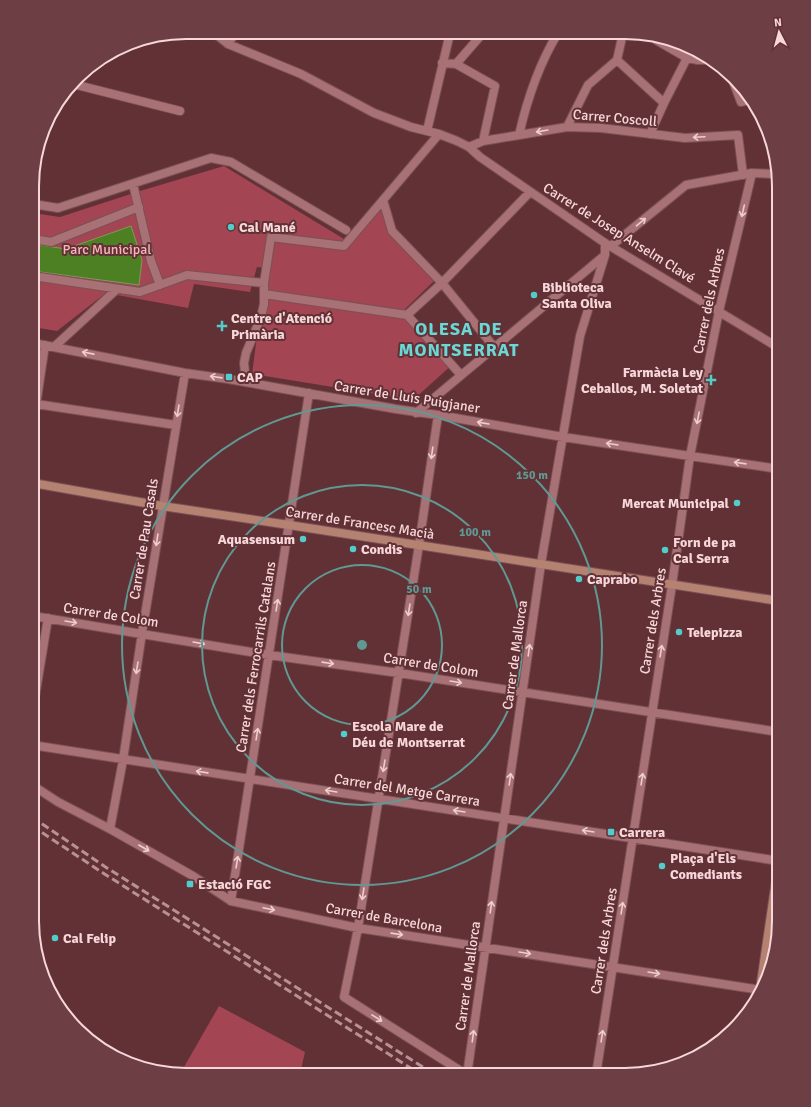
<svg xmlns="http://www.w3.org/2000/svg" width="811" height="1107" font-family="Signika,sans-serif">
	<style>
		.green { fill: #a34552 }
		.water { fill: #4d8023; stroke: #809a5a }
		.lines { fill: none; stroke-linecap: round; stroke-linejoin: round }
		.street-casing { stroke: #7a5155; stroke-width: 10 }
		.secondary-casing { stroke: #7a5155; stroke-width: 10 }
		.street { stroke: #a87175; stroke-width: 8 }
		.secondary { stroke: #b58272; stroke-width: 8 }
		.rail { stroke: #b89195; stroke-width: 3; stroke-dasharray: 8 4; stroke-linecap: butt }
		.oneway { stroke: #efcdcf }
		.ring { fill: none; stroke: #609893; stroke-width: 2 }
		.poi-dot { fill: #53cdcb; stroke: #613136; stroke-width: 1.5 }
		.labels { text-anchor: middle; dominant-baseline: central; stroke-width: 4; stroke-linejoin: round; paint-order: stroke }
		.street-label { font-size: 14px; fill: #f7d7d9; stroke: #613136 }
		.poi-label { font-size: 14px; font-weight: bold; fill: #f7d7d9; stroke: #613136; text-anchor: start }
		.park-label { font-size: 14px; fill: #f9b5ba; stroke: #613136 }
		.district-label { font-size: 18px; font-weight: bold; letter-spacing: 1px; fill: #6bd8d6; stroke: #613136 }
		.rim { fill: none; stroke: #f7d7d9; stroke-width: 2 }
		.centre { fill: #609893; stroke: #613136; stroke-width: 2 }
		.ring-label { font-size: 12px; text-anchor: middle; font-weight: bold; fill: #609893; stroke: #613136; stroke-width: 4; stroke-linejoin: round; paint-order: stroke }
	</style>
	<rect width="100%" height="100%" fill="#613136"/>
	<path class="green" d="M224,166L344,239L379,198L390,229L434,281L403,311L453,364L413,400L252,374L266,268L257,267L250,292L194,284L188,308L106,293L57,331L33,327V213L60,217L140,191Z
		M45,977L101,1050L70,1023L48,990Z
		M219,1006L305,1052L300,1074H180Z"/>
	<path class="water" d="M131,226L142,260L139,285L33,271V244L66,249Z"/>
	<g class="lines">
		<g class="street-casing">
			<path id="street" d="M213,32L228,44L301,74L374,113L411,127L439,134L457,141L469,147L480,157L605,243L779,348
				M656,36V40L687,58L698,60H713
				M228,44L236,32
				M617,60L664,103
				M442,63L456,64L483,33
				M456,64L495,86L483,141
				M733,81L741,102L749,100
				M73,84L180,111
				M567,127L588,85L617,60L623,33
				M427,131L450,33
				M650,134L664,103L687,58
				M519,135C527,100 539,64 558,33
				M469,147L483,141L567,127L601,128L685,138L738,135L743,175
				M133,184L151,261L160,285
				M383,200L392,231L442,283L494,347
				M33,204L58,208L211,158L231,162L346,230
				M33,239L51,242L139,207
				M611,246L686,185L752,173L776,174
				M33,276L140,292L187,275L264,283
				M264,294L407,315L461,375
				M407,315L442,283L530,192
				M33,343L185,373L228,379L396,409L438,415L563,437L690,456L779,469
				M54,347L117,289
				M246,382L244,363L246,353L261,317L264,304V283L271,237L344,246L439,134
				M36,404L176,425
				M416,413L605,255
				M438,415L419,545L358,928L344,997L467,1075
				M33,425L45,345
				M33,616L269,655L399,673L779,732
				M32,715L48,618
				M32,745L779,861
				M32,785L58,802L110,829L193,876L231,901L358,928L761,990
				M110,829L123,760L142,633L185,373
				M231,901L309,393
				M467,1075L541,564L580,336L605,255V243
				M596,1075L672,585L690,456L719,311L752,173"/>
		</g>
		<g class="secondary-casing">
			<path id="secondary" d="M33,483L162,506L289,525L779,601
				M759,996L779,860"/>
		</g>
		<use href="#street" class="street"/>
		<use href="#secondary" class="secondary"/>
		<path class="rail" d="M32,817L107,868L434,1074
			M32,826L103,873L420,1074"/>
	</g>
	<defs><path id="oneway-shaft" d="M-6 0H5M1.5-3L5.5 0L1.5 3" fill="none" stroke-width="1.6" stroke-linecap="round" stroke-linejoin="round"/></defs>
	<g class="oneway">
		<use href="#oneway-shaft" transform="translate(542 131) rotate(170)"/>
		<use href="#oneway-shaft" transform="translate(699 137) rotate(177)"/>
		<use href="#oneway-shaft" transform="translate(743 211) rotate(103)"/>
		<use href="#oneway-shaft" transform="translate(641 222) rotate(-40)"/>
		<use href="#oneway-shaft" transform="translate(88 353) rotate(-169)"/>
		<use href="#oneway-shaft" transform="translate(216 377) rotate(-172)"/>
		<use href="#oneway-shaft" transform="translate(178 411) rotate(99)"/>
		<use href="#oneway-shaft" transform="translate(698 418) rotate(101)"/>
		<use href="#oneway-shaft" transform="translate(483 423) rotate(-170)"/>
		<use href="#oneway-shaft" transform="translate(612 444) rotate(-171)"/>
		<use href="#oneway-shaft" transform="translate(432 453) rotate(98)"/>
		<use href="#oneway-shaft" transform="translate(740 463) rotate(-172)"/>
		<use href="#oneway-shaft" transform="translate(157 540) rotate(99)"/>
		<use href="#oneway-shaft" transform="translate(277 605) rotate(-81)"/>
		<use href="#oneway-shaft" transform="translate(409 610) rotate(99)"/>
		<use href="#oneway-shaft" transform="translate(71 622) rotate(9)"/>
		<use href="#oneway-shaft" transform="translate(199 643) rotate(10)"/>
		<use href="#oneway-shaft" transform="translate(529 650) rotate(-82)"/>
		<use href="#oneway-shaft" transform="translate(661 651) rotate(-81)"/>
		<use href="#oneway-shaft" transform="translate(328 663) rotate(8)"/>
		<use href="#oneway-shaft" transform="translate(137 668) rotate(99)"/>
		<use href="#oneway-shaft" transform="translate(456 682) rotate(9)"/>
		<use href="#oneway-shaft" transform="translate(257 734) rotate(-81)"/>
		<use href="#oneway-shaft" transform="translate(384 766) rotate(99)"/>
		<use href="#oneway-shaft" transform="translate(202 772) rotate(-172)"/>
		<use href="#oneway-shaft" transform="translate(510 779) rotate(-82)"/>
		<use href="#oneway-shaft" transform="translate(642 779) rotate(-81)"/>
		<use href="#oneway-shaft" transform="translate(331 791) rotate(-171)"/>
		<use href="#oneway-shaft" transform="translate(459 811) rotate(-171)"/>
		<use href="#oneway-shaft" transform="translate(588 831) rotate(-171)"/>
		<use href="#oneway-shaft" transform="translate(144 848) rotate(30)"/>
		<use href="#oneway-shaft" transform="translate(237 862) rotate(-81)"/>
		<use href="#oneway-shaft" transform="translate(363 894) rotate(99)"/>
		<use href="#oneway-shaft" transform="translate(491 907) rotate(-82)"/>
		<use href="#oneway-shaft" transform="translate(622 908) rotate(-81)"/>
		<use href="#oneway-shaft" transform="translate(269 909) rotate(12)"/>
		<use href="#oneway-shaft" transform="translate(397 934) rotate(8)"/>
		<use href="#oneway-shaft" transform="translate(525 953) rotate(9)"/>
		<use href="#oneway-shaft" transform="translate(654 973) rotate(9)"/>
		<use href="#oneway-shaft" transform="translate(377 1018) rotate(32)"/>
		<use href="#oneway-shaft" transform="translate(473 1036) rotate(-82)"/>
		<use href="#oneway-shaft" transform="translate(602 1036) rotate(-81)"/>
	</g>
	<g class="ring">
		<circle cx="362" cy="645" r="80"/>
		<circle cx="362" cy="645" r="160"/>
		<circle cx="362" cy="645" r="240"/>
	</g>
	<g class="poi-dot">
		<circle cx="231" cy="227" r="4"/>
		<circle cx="534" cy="295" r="4"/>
		<path d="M220 320h4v4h4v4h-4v4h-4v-4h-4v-4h4z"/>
		<rect x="225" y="373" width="8" height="8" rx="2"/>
		<path d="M709 374h4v4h4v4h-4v4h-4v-4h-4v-4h4z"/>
		<circle cx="737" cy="503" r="4"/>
		<circle cx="303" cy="539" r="4"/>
		<circle cx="353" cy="549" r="4"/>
		<circle cx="665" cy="550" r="4"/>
		<circle cx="579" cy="579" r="4"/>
		<circle cx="679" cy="632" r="4"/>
		<circle cx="344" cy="734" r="4"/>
		<rect x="607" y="828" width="8" height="8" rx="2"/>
		<circle cx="662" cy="866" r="4"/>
		<rect x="186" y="880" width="8" height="8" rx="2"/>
		<circle cx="55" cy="938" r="4"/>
	</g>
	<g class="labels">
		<g class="street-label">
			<text transform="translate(615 118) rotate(5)">Carrer Coscoll</text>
			<text transform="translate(619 233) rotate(32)">Carrer de Josep Anselm Clavé</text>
			<text transform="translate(709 301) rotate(-78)">Carrer dels Arbres</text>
			<text transform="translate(407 397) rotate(9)">Carrer de Lluís Puigjaner</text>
			<text transform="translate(360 523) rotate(9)">Carrer de Francesc Macià</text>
			<text transform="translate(144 539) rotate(-81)">Carrer de Pau Casals</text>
			<text transform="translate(111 615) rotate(9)">Carrer de Colom</text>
			<text transform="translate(653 621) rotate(-81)">Carrer dels Arbres</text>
			<text transform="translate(515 655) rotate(-82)">Carrer de Mallorca</text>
			<text transform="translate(256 657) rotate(-81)">Carrer dels Ferrocarrils Catalans</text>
			<text transform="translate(431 665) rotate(9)">Carrer de Colom</text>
			<text transform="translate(407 790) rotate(9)">Carrer del Metge Carrera</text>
			<text transform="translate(384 918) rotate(10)">Carrer de Barcelona</text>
			<text transform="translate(604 941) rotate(-81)">Carrer dels Arbres</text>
			<text transform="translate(468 976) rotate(-82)">Carrer de Mallorca</text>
		</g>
		<g class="poi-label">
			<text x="239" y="227">Cal Mané</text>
			<text x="542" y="287">Biblioteca<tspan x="542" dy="16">Santa Oliva</tspan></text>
			<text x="231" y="318">Centre d'Atenció<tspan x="231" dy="16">Primària</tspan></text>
			<text x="703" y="372" text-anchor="end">Farmàcia Ley<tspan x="703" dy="16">Ceballos, M. Soletat</tspan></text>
			<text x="237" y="377">CAP</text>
			<text x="729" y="503" text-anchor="end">Mercat Municipal</text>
			<text x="295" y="539" text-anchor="end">Aquasensum</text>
			<text x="673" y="542">Forn de pa<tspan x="673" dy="16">Cal Serra</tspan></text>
			<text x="361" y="549">Condis</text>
			<text x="587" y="579">Caprabo</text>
			<text x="687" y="632">Telepizza</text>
			<text x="352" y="726">Escola Mare de<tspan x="352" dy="16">Déu de Montserrat</tspan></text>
			<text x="619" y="832">Carrera</text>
			<text x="670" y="858">Plaça d'Els<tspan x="670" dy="16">Comediants</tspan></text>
			<text x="198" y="884">Estació FGC</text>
			<text x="63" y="938">Cal Felip</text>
		</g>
		<g class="park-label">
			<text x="107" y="249">Parc Municipal</text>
		</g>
		<g class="district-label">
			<text x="459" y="329">OLESA DE<tspan x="459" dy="21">MONTSERRAT</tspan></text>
		</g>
	</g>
	<path d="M0 0H811V1107H0ZM186 39H625A147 147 0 0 1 772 186V921A147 147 0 0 1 625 1068H186A147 147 0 0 1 39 921V186A147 147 0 0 1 186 39Z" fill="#6d3e43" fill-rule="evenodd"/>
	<path class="rim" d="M186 39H625A147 147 0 0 1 772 186V921A147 147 0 0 1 625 1068H186A147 147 0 0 1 39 921V186A147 147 0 0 1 186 39Z"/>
	<circle cx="362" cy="645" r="6" class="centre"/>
	<g class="ring-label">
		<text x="532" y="479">150 m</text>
		<text x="475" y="536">100 m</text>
		<text x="419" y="593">50 m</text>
	</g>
	<g transform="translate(779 32) rotate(354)" stroke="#613136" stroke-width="3" paint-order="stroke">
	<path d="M0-3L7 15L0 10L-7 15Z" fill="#f7d7d9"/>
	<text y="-6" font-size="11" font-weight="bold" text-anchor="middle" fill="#f7d7d9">N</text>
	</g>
</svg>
